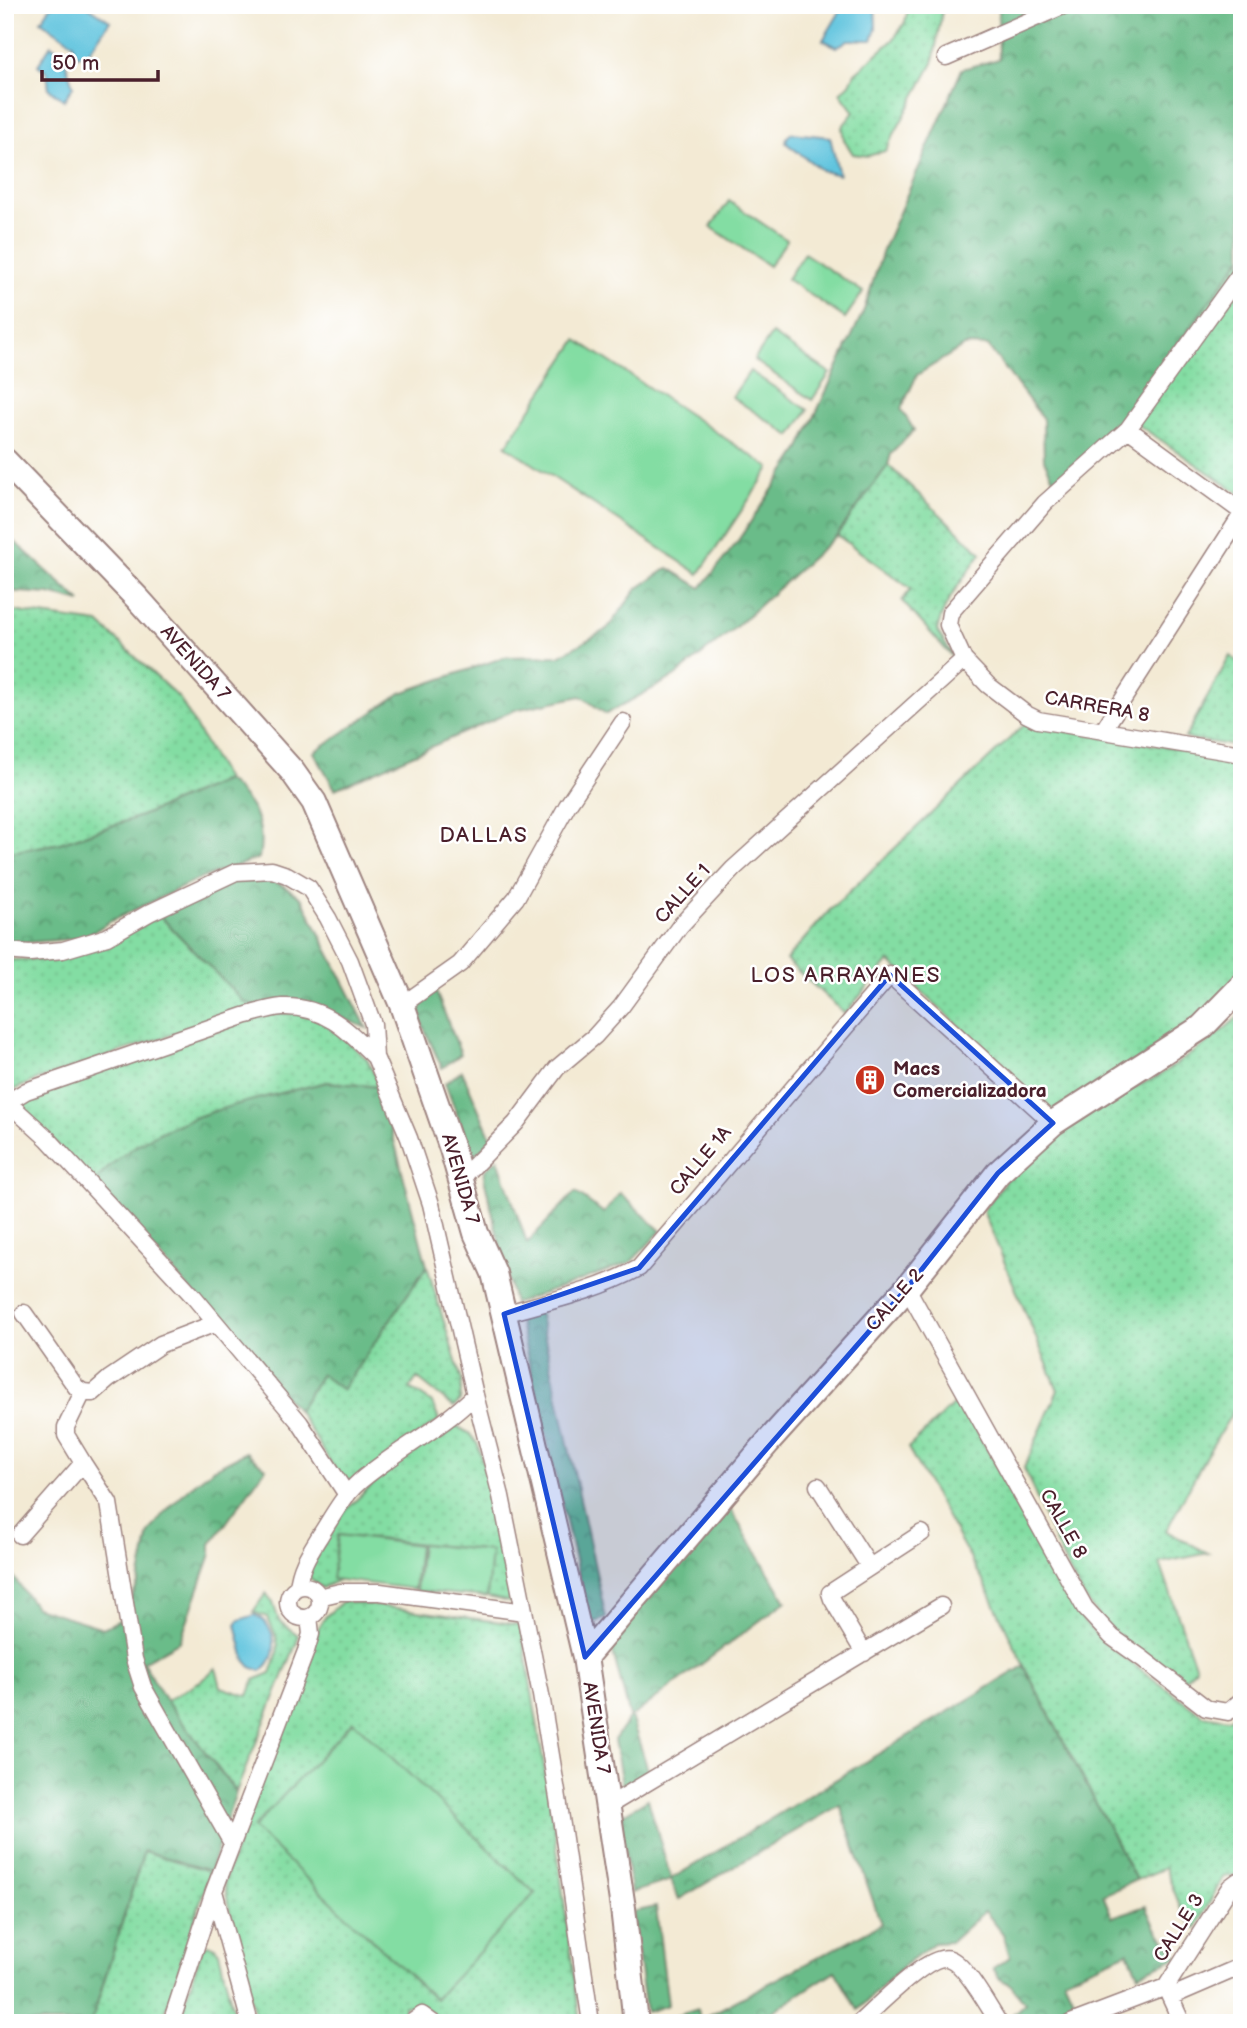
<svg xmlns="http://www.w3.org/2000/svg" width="1247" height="2028" font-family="'Balsamiq Sans',sans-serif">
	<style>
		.grass { fill: url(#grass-dots); stroke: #667e67; stroke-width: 2 }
		.forest { fill: url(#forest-crowns); stroke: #5a6e5a; stroke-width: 2 }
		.park { fill: #83dda3; stroke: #667e67; stroke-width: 2 }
		.water { fill: #60c4de; stroke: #557284; stroke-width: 2 }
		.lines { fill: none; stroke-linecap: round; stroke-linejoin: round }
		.street-casing { stroke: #9e8480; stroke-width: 19 }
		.primary-casing { stroke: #9e8480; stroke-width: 28 }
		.street { stroke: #fff; stroke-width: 16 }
		.primary { stroke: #fff; stroke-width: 24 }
		.marked { fill: #1d4ed8; fill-opacity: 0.2; stroke: #1d4ed8; stroke-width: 5; stroke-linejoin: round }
		.labels { text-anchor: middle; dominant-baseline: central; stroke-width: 5; stroke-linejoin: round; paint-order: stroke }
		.street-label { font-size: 19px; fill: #4a1f2b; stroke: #fff }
		.poi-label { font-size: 19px; font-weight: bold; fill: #4a1f2b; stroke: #fff; text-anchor: start }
		.neighbourhood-label { font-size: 21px; letter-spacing: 2px; fill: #4a1f2b; stroke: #fff }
	</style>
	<defs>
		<pattern id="grass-dots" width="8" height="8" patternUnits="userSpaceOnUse" patternTransform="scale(1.75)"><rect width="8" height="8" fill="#83dda3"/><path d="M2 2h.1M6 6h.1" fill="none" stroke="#73bd8c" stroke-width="1.8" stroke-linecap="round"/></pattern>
		<pattern id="forest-crowns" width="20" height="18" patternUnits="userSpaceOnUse" patternTransform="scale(1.75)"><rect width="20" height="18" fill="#6abc89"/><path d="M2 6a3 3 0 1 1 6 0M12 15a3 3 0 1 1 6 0" fill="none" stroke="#599870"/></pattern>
	</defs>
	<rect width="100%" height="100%" fill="#fff"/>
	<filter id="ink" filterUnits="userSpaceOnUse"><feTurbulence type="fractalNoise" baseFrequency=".0143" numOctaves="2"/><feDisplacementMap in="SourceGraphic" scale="14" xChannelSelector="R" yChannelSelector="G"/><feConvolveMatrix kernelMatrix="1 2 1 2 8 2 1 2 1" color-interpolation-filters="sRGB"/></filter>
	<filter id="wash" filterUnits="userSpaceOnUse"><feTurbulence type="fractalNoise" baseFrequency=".00686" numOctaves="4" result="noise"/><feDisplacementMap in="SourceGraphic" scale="28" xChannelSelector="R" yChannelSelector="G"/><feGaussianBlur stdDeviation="1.57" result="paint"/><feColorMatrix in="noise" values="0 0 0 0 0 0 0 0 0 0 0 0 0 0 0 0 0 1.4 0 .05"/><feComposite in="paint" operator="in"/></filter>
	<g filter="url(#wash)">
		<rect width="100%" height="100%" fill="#f3ead4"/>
		<path class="grass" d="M909,5H943L933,63L885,151L868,156L853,154L844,140L842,127L854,112L840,93L850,84L855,73L893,40L905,22Z
			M1242,257V495L1125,416Z
			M888,465L981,553C964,579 943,601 937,631L958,663L902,601L911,589L837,535Z
			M5,610L99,623L180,699L226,780L141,816L60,843L5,853Z
			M1230,656L1242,664V747L1185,738Z
			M1025,724L1242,759V973C1197,1032 1115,1073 1053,1113L889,961L845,1014L786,960L829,911Z
			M159,915L244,1002L256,1006L37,1080L6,1093L5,960L52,959L113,940Z
			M280,1013L306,1014L324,1020L367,1059L380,1087L327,1082L216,1111L94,1182L16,1103L29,1094L244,1020Z
			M1242,1014V1409L1237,1405L1206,1456L1166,1531L1208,1553L1160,1563L1196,1668L1182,1682C1159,1666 1135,1650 1113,1631C1072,1596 1046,1518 1024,1468L1058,1390L983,1211L1008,1177L1088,1108L1157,1077L1210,1041Z
			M427,1266L462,1381L460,1401L454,1407L451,1405L417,1378L410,1388L432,1403L439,1420L347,1488L298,1411L321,1374L342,1389Z
			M959,1399L1084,1622L1104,1643L1203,1715L1228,1719L1242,1712V1874L1223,1877L1196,1928L1184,1916L1165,1868L1136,1880L1024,1666L987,1588L908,1448Z
			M456,1426L469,1433L478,1445L519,1604L487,1597L491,1551L338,1535L333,1579L339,1580L322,1588L307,1575C312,1564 315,1550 322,1540C342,1507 420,1438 456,1426Z
			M266,1593L273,1603L279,1621L298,1635L297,1642L236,1792L166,1701L202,1680L216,1668L221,1687L248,1696L254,1680L271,1673C281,1647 280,1641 267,1617L253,1612Z
			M343,1601L521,1625L555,1833L580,2023H438V2017C427,2008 417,2005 404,2006L405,2023H257L235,1941L224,1881L318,1629L326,1616Z
			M144,1851L210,1871L162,2023H91Z
			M207,1945L214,1946L219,1952L236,2023H178L202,1949Z"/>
		<path class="forest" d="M998,5H1242V257L1119,424L1057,486L1044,460L1043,419L988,346L966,345L917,375L901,409L914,430L891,454L888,465L837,535L730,632L674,677L606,714L581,696L515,710L335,789L314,752L401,693L505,657L559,656L607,629L637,589L668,568L701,588L735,545L799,450L864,310L884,247L962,69L999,59Z
			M5,533L81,602L49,594L5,591Z
			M226,780C252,801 266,823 259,858L199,879L109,922L84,938L20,943L5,940V853L60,843L141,816Z
			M236,878C267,880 277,878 302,899L367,1028L325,1011L256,1006L244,1002L159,915Z
			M434,987L461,1054L442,1068L410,997Z
			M462,1071L492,1140L473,1156L445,1083Z
			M327,1082L380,1087L427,1266L342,1390L321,1374L298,1411L94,1182C104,1172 114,1161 126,1153C177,1114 265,1097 327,1082Z
			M498,1159L527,1243L575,1192L604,1213L620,1193L661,1231L630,1263L514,1304L484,1178L485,1170Z
			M539,1311L606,1618L590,1624L518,1316Z
			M246,1452L266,1468L211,1544V1554L180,1641L143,1662L166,1701L236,1792L210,1871L144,1851L91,2023H5V1565L35,1607L103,1628L122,1619L139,1582L149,1533L163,1514L189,1488L213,1469Z
			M727,1504L786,1601L631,1717L650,1776L623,1790L614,1740L630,1717L610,1641Z
			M1024,1666L1136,1880L1103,1895L1112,1917L1146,1906L1156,1928L1178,1957L1138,1974L1128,1952L1064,1979L1074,2001L1030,2023H1020L1013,2014L1025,2003L1010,1984L1000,1979L993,1968L1010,1957L1003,1934L985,1911L951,1942L934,1943L903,1966L858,2010L835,1971L770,2013L776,2023H655L698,2009L700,2020L881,1924L840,1805L679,1899L671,1880L631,1893L620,1816L648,1799L671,1879Z
			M656,1907L668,2005L646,2012L632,1912Z"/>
		<path class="park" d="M729,201L787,240L769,266L711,227Z
			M804,253L863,292L845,318L787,279Z
			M772,334L830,373L812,400L754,360Z
			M577,340L770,468L699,574L506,446Z
			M750,371L808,410L791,436L732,397Z
			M338,1535L419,1545L414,1589L332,1579Z
			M421,1544L491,1551L487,1597L416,1591Z
			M353,1721L535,1893L435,1999L253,1828Z"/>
		<path class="water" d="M52,5H86L110,21L88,53L76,56L73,43L41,21Z
			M844,5H875L876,29L872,40H848L837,47L823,40Z
			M51,45L63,54L73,86L64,100L49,89L47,72L38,65Z
			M792,133L830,137L839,175L823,171L786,143L787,137Z
			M255,1615C277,1625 281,1657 261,1671L251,1667L245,1660L236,1624L239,1620Z"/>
	</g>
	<g filter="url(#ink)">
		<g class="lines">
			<g class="street-casing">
				<path id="street" d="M946,57L1065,5
					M1242,271L1128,429L1045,503L950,613L948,625L964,660L988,685L1026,714L1038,720L1242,754
					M1128,429L1242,512
					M1104,729L1242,514
					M5,951L30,953L63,950L107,937L149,913L236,872L272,870L287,875L309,888L328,918L350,961L373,1024L375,1057L409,1138L431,1204L475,1395L501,1496L541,1695L558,1798L591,2023
					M402,1005L460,964L516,898L567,806L623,722
					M5,1100L48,1139L194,1297L300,1423L347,1495
					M8,1102L26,1091L244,1016C256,1013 269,1008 282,1007C323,1005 348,1030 375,1057
					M460,1180L516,1123L557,1068L595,1036L621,1007L680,926L733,869L964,660
					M907,1288L1085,1608L1112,1637L1143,1659L1206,1708L1228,1712L1242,1700
					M24,1313L76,1387L83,1392L93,1393L109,1379L161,1344L216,1323
					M504,1314C550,1301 597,1291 639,1268L890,975L1053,1123
					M83,1463L109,1503L134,1659L143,1687L232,1843
					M818,1486L869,1566
					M20,1535L83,1463L66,1435V1427L83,1392
					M288 1602a16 16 0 1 1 32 0a16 16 0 1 1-32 0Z
					M298,1587C300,1566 310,1552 321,1534C332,1517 343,1496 359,1482C396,1450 439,1431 475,1395
					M319,1597L340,1592H380L524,1612
					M864,1653L832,1599L830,1593L922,1533
					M608,1806L941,1606
					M214,1891L250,2023
					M1166,1987L1170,1997L1242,1966
					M1170,1997L1182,2023
					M171,2023L214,1891L306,1651L311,1634L309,1617
					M411,2023L422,2015L433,2023
					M859,2023C875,2009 930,1951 950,1959C966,1965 989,2008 999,2023
					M1071,2023L1166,1987L1230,1887L1238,1881L1242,1882"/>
			</g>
			<g class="primary-casing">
				<path id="primary" d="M5,461L138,599L292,771L314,802L402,1005L452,1149L476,1233L494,1273L585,1657L623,1908L636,2023
					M585,1657L768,1442L907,1288L998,1173L1053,1123L1202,1027L1242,986"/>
			</g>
			<use href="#street" class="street"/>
			<use href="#primary" class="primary"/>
		</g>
	</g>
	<path class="marked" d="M890,975L1053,1123L998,1173L907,1288L585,1657L504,1314L639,1268Z"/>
	<defs>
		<g id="building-disc" transform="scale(1.575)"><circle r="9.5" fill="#c8321e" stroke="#fff"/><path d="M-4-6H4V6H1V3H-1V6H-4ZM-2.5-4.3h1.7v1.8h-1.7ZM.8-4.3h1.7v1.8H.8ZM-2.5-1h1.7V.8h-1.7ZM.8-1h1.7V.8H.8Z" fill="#fff"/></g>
	</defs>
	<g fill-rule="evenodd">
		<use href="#building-disc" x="870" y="1080"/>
	</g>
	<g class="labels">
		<g class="street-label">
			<text transform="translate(195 663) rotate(48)">AVENIDA 7</text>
			<text transform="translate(1097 707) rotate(10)">CARRERA 8</text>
			<text transform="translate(683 894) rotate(-48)">CALLE 1</text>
			<text transform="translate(701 1161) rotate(-50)">CALLE 1A</text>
			<text transform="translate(460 1179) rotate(74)">AVENIDA 7</text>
			<text transform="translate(895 1300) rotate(-49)">CALLE 2</text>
			<text transform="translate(1063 1524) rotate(61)">CALLE 8</text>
			<text transform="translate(596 1728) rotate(81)">AVENIDA 7</text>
			<text transform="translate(1179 1928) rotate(-58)">CALLE 3</text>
		</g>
		<g class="poi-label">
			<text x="893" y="1069">Macs<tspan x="893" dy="22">Comercializadora</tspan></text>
		</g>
		<g class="neighbourhood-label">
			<text x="484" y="835">DALLAS</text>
			<text x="846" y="975">LOS ARRAYANES</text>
		</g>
	</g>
	<rect width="1247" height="2028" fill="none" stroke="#fff" stroke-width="28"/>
	<path d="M42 70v10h116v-10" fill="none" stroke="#4a1f2b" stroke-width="3.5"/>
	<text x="52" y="70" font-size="21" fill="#4a1f2b" stroke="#ffffff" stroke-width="5" paint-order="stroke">50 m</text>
</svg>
